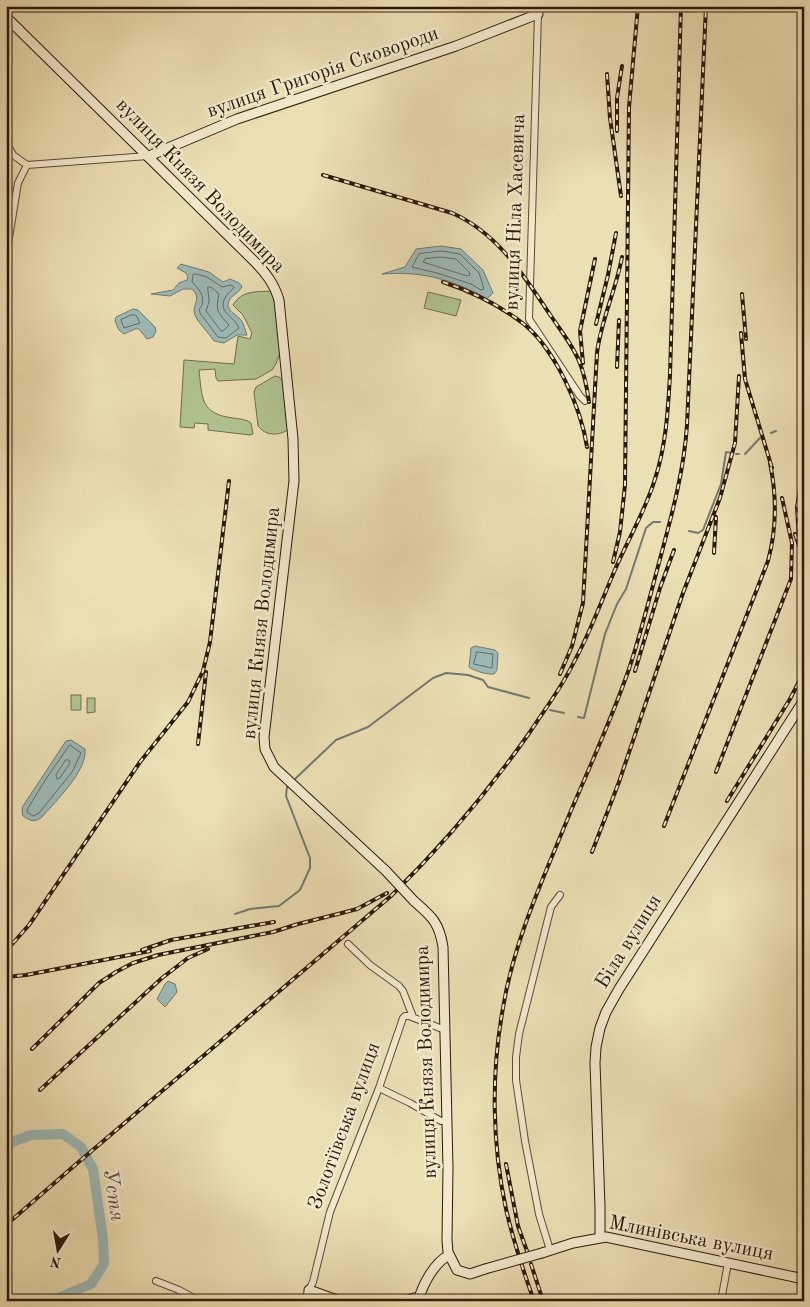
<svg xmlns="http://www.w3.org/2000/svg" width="810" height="1307" font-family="'Old Standard TT',serif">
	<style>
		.green { fill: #b1c392; stroke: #6e6e4e }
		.water { fill: #9dbab8; stroke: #707a72 }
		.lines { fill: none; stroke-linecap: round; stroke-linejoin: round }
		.shore { stroke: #646a61; stroke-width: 1 }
		.stream { stroke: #707a72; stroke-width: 2 }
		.river { stroke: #9dbab8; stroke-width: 10 }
		.street-casing { stroke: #5c4a34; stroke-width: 8 }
		.secondary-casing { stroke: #2c190a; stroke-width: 11 }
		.street { stroke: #f3eace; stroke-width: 6 }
		.secondary { stroke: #f3eace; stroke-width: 9 }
		.rail-casing { stroke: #2c190a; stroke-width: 4 }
		.rail { stroke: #f3eace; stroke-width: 2; stroke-dasharray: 5.5; stroke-linecap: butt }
		.secondary-bridge-casing { stroke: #2c190a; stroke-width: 11; stroke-linecap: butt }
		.secondary-bridge { stroke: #f3eace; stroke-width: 9 }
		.labels { text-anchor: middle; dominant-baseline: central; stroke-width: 5; stroke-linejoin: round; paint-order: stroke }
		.street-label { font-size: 20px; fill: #2c190a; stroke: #f3eace }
		.water-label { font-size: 21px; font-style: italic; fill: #545147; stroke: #f3eace }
	</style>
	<rect width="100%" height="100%" fill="#ecdfb4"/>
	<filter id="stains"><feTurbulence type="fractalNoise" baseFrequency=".004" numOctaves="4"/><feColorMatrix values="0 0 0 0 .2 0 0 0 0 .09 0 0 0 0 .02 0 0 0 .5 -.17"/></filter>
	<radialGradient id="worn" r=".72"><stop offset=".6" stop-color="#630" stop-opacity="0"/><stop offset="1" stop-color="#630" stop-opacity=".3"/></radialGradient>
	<path class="green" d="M273,291L280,344V353L276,364L272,370L256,379L218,381L216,378L215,369L199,370C202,397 200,414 233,418C239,419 246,419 251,423L253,434L250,435L208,430V424L195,423L194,428L180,427L184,360L234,364L238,336L250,339L252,333L243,315L233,305C242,290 256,292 273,291Z
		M428,292L461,300L456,316L424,308Z
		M275,376L279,377L284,382L288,430C277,436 266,436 258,426L254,392L256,387Z
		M71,695H81V710H71Z
		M87,698H95V712L87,713Z"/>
	<path class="water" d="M441,246L461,249L483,270L493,293L487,299C452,279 422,271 382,274L405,267L416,249Z
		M181,264L209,272L223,282L230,279L239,283L242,286C240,293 232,294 229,301C225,310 236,314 241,320C244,324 245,330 247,335H237L224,343L214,341C209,333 198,323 195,315C191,304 203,300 192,289H183L170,296L151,294L173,290L179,283L187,280L188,277L186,273L177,268Z
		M133,309L138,310L155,327L156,331L153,337L147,339L139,329H135L124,334L119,330L115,321L116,317Z
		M475,646L495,650L498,653L497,670L494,674C488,675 474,671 469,667L471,648Z
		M71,740L85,749C88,770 55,802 42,817C34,823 31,821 23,816L22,810L23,806L66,741Z
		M168,981L175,984L177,992L165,1007L157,999L165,984Z"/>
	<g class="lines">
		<path class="shore" d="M441,251L460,254L479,273L484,289L481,290L471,284L437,273L412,267L419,254Z
			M441,257L456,259L469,272L470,275L467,276L423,262L425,259Z
			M196,274L207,277L222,287L231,285L234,287C232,291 226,294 224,300C219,313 235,317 239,328L226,338L218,337L200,313C199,305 199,312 202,305C205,295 198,288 192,282L193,275Z
			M208,287H211L219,294C215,312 218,312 229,325L223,331H221L206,311L209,302Z
			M131,315H136L140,323L124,328L121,320Z
			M477,652L493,654L492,668L474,664Z
			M70,745L81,753L72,772L39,813L33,816L27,812L28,808L46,779Z
			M66,760H69L70,763L60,778L57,779L56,775Z"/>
		<path class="stream" d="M771,433L776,431
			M736,454H739
			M745,454L760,438
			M689,531L698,533L703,530L721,484L726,452L731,453
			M550,710L564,713
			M578,717L584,718L605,634L617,604L626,589L646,528L653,522H660
			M295,779L336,740L368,727L433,678L446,673L468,675L483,680L488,687L529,698
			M235,914L250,909L279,906L300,890L310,868V858L286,796L287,787"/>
		<path class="river" d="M6,1144L31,1135L63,1134L81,1147L93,1169L103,1239L104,1264L91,1284L51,1301"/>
		<g class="street-casing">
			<path id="street" d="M538,14L529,319L580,396L585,401
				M6,142L13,155L27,165
				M6,256L18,183L27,165L148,156
				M348,944L370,965L399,986L403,991L413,1017
				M379,1088L410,1103L441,1121H447
				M550,1250L539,1214L525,1141L516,1080V1057L519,1034L551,907L560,895
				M156,1281L179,1290L199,1301
				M303,1301L313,1282L330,1212L379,1088L403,1018L405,1016H409L445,1030
				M721,1301L728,1263"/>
		</g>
		<g class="secondary-casing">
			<path id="secondary" d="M6,17L253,260C265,272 274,283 279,300L293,439L294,481L264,737L265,749L274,767L386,871
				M149,156L237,119L456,46L538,14V6
				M414,901C432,917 439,922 443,947L448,1168L447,1240L448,1252L457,1270L470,1274L485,1269
				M600,1237V1207L595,1063L596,1047L600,1028L606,1012L619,989L804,700
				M542,1253L573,1243L606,1237L804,1279
				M309,1290L340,1301
				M406,1301L414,1298L418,1299
				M418,1301C423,1284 434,1263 449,1255"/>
		</g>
		<use href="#street" class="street"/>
		<use href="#secondary" class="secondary"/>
		<g class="rail-casing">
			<path id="rail" d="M607,74L610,118L621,196
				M617,131V98L622,66
				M323,175L452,213C498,233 524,276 551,316C561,331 573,346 579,361C585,375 587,388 589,402
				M443,282C473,292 501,306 525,325C556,351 581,408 587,447
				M742,294L746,339
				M596,324L608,275L616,233
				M741,333L745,379L772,468
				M583,363L580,331L595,259
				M617,367L619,320
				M795,534L804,560
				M799,540L797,507L804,465
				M714,553L716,517
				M613,562L620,532L625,485L629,107L638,6
				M635,671L660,588L674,550
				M560,674L572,646L583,603L597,353C601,320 616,290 622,257
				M198,744L206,672
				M716,772L791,579L792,543L782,498
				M727,801L790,699L804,672
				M664,826L768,561C777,528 777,497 770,463
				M592,852L619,782L683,593L720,498L735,443L739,376
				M142,950L171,940L274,922
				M6,951L29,925L140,762L188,702L203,671L210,642L229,481
				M6,977L26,975L150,951
				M32,1049L99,983L116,972L133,963L158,955L273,932L298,924L338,914L357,909L387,893
				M40,1090L162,978L188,958L208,949
				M506,1164L518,1226L528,1254
				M6,1225L74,1166L391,896C443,845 488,792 530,732C545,709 562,687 574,662C590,633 601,602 614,572C627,541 645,512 655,479C666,446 668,410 670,375L681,6
				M531,1264L543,1301
				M534,1301C523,1270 513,1240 506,1209C492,1144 491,1073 503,1008C514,940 544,877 570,813C590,766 612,718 629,669C641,633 650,596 660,559C672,514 684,471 687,425L706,6"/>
		</g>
		<use href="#rail" class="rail"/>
		<g class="secondary-bridge-casing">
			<path id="secondary-bridge" d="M386,871L414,901
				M485,1269L542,1253"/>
		</g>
		<use href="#secondary-bridge" class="secondary-bridge"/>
	</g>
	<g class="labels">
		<g class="street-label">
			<text transform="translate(323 73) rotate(-19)">вулиця Григорія Сковороди</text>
			<text transform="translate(200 186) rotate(46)">вулиця Князя Володимира</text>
			<text transform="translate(516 212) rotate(-88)">вулиця Ніла Хасевича</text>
			<text transform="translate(262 623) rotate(-84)">вулиця Князя Володимира</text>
			<text transform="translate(629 942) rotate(-58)">Біла вулиця</text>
			<text transform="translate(427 1062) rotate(-92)">вулиця Князя Володимира</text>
			<text transform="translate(345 1126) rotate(-70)">Золотіївська вулиця</text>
			<text transform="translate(691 1239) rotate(11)">Млинівська вулиця</text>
		</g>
		<g class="water-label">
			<text transform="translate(113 1195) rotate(81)">Устя</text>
		</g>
	</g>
	<rect width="810" height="1307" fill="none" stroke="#ecdfb4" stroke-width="25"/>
	<rect x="8" y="8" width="795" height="1292" fill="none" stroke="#2c190a" stroke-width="2.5"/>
	<rect x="12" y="12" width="785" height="1282" fill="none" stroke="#2c190a"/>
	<g transform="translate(58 1250) rotate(191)" stroke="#f3eace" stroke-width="4" paint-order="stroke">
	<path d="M0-4L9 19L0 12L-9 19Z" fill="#2c190a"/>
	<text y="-8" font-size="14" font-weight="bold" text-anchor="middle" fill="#2c190a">N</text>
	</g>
	<rect width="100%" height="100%" filter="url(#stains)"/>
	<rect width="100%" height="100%" fill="url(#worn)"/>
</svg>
